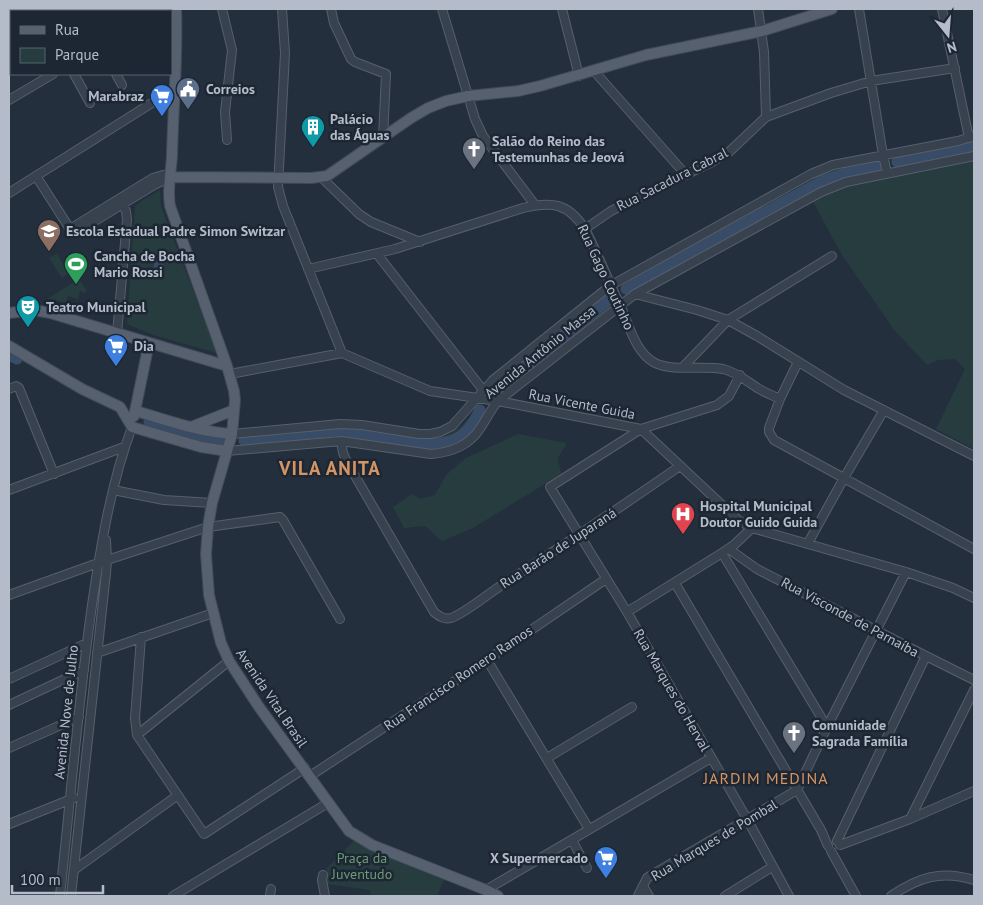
<svg xmlns="http://www.w3.org/2000/svg" width="983" height="905" font-family="'PT Sans',sans-serif">
	<style>
		.green { fill: #263c3f }
		.water { fill: #394c67 }
		.lines { fill: none; stroke-linecap: round; stroke-linejoin: round }
		.river { stroke: #394c67; stroke-width: 11 }
		.minor-casing { stroke: #565f6c; stroke-width: 10 }
		.major-casing { stroke: #414a57; stroke-width: 12 }
		.minor { stroke: #38414e; stroke-width: 8 }
		.major { stroke: #56606e; stroke-width: 10 }
		.labels { text-anchor: middle; dominant-baseline: central; stroke-width: 5; stroke-linejoin: round; paint-order: stroke }
		.poi-label { font-size: 14px; font-weight: bold; fill: #b4bcc9; stroke: #1d2633; text-anchor: start }
		.street-label { font-size: 14px; fill: #b4bcc9; stroke: #1d2633 }
		.park-label { font-size: 14px; fill: #6b9a76; stroke: #1d2633 }
		.quarter-label { font-size: 16px; letter-spacing: 1px; fill: #d59563; stroke: #1d2633 }
		.district-label { font-size: 19px; font-weight: bold; letter-spacing: 1px; fill: #d59563; stroke: #1d2633 }
	</style>
	<rect width="100%" height="100%" fill="#242f3e"/>
	<path class="green" d="M974,140V153L897,168L893,163L895,156Z
		M880,159L883,171L846,178L821,188L628,294L623,291L622,285L806,181L835,168Z
		M974,160V449L936,429L965,369L955,359L938,360L927,365L895,331L842,255L812,200L852,183Z
		M160,190L161,206L217,353L153,335L127,324L135,206L143,200Z
		M57,254L69,273L62,278L49,258Z
		M79,279L87,291L85,293L80,291L78,299L68,296L66,303L47,299Z
		M610,294H614L617,302L499,394L487,393Z
		M477,406L486,409C482,418 477,428 469,435C464,439 456,444 449,446C421,455 369,436 337,435L240,446L242,437L335,427C356,428 376,432 397,435C435,441 455,441 477,406Z
		M148,419L188,432L226,439L224,443L186,436L147,424Z
		M518,434L567,443L558,458L561,474L473,528L442,541L425,526L404,528L393,507L412,494L420,499L435,495L446,475L466,458Z
		M103,564L66,896H65Z
		M356,839L445,878L437,896H371L370,890L327,884V868Z"/>
	<path class="water" d="M156,253L161,257L164,266L158,275L152,277Z"/>
	<g class="lines">
		<path class="river" d="M897,162L974,147
			M626,289L679,259L822,181L849,172L880,165
			M9,355L17,359
			M495,392L613,297
			M149,422L199,437L223,440
			M244,441L334,431L349,432L428,444C456,444 468,435 480,410"/>
		<g class="minor-casing">
			<path id="minor" d="M222,9L232,50L225,112L227,140
				M282,9L285,53L278,187L283,206L342,353
				M331,9L334,23L351,59L355,62L386,74L383,138
				M442,9L475,119L483,136L535,205
				M562,9L579,76
				M758,9L764,52L766,117
				M859,9L883,155L887,173
				M942,9L969,138
				M158,11L162,9
				M594,71L686,175
				M74,74L90,103
				M116,74L122,85
				M9,100L53,74
				M36,176L72,232L75,233L154,185L171,177
				M321,177L359,214L371,222L420,242
				M9,193L174,89
				M70,229L153,178L163,175L171,177
				M585,229L611,211L712,162L729,152L766,117L831,93L871,81L955,68
				M377,254L483,390
				M308,269L395,249L523,208C552,201 568,203 585,229C598,254 608,280 620,305C629,324 635,353 655,363C674,372 702,365 723,369C736,372 745,380 756,387C763,392 772,395 780,399
				M635,294L697,310L728,320L757,336L844,390L974,456
				M117,334L127,220L126,211L119,199
				M798,362L780,399L769,428V432L774,440L974,549
				M683,367L728,320L832,256
				M230,374L342,353L430,391L498,401L641,429
				M740,375L729,396L717,405L641,429L550,487L627,612L747,819L789,896
				M9,389L16,386L19,388L54,474
				M641,429L738,520L752,528L906,572L953,588L974,598
				M232,434L340,424L362,425L419,434H430L440,432L452,426L493,380L610,286L811,174L833,165L958,141L974,136
				M341,441L343,453L347,462L434,612C439,616 444,620 451,618C464,614 489,593 502,585C562,546 621,507 680,466
				M227,451L341,441L431,454C452,452 469,446 481,427C487,418 491,409 498,401L635,294L821,192L846,182L974,156
				M9,490L124,447
				M113,490L164,500L212,503
				M808,543L844,478L884,410
				M729,549L757,569L926,656L974,680
				M722,553L827,727
				M675,583L821,830L828,846
				M9,595L98,563L208,527L280,517L283,520L340,619
				M627,612L722,553L735,544L752,528
				M141,637L135,718L137,735L204,834L305,768
				M97,653L213,613
				M487,660L589,829
				M9,679L87,643
				M9,705L84,670
				M137,735L229,661
				M9,748L79,717
				M547,758L632,707
				M310,776L487,660L606,579
				M797,790L827,727L906,572
				M910,819L974,690
				M9,824L74,798
				M572,840L587,868
				M837,841L926,656
				M840,845L910,819L974,791
				M831,851L856,896
				M74,870L178,795
				M323,875L322,880L325,896
				M643,886L649,896
				M486,890L711,758
				M60,896C70,802 78,707 91,612C100,550 110,486 132,427
				M71,896L106,573L107,560L106,540
				M173,896L328,803
				M270,896L271,889
				M638,896L647,878L653,874L797,790
				M725,896L772,867
				M891,896C919,877 941,870 974,880"/>
		</g>
		<g class="major-casing">
			<path id="major" d="M176,9C178,58 173,107 172,156C171,172 167,189 170,206L227,366L234,391L235,400L232,434L212,503L208,527L206,554L209,595L221,643L229,661L259,707L349,831L372,845L486,890L498,896
				M171,177L311,178L327,176L411,118L428,108L446,101L468,96L518,91L540,86L646,55L762,31L832,9
				M9,313L35,310L50,313L227,366
				M9,346L82,389L120,407L132,427L201,447L227,451
				M136,411C167,420 199,432 232,434
				M134,416L149,343
				M191,427L234,410"/>
		</g>
		<use href="#minor" class="minor"/>
		<use href="#major" class="major"/>
	</g>
	<defs>
		<g id="civic-pin" transform="scale(1.25)"><path d="M0 17L-7.5 6A9.5 9.5 0 1 1 7.5 6Z" fill="#5c6f8a" stroke="#1d2633"/><path d="M-.6-6.5H3V-4.5H.6V-3L4-1V1h2V6H-6V1h2V-1L-.6-3ZM-1.2 2.5V6h2.4V2.5Z" fill="#fff"/></g>
		<g id="supermarket-pin" transform="scale(1.25)"><path d="M0 17L-7.5 6A9.5 9.5 0 1 1 7.5 6Z" fill="#3f7fe0" stroke="#1d2633"/><path d="M-6-5.5h2.5l.6 2H6L4.5 2H-2.5L-4.4-4H-6ZM-1.5 3.2a1.3 1.3 0 1 0 .1 0ZM3 3.2a1.3 1.3 0 1 0 .1 0Z" fill="#fff"/></g>
		<g id="building-pin" transform="scale(1.25)"><path d="M0 17L-7.5 6A9.5 9.5 0 1 1 7.5 6Z" fill="#0f9aa8" stroke="#1d2633"/><path d="M-4-6H4V6H1V3H-1V6H-4ZM-2.5-4.3h1.7v1.8h-1.7ZM.8-4.3h1.7v1.8H.8ZM-2.5-1h1.7V.8h-1.7ZM.8-1h1.7V.8H.8Z" fill="#fff"/></g>
		<g id="church-pin" transform="scale(1.25)"><path d="M0 17L-7.5 6A9.5 9.5 0 1 1 7.5 6Z" fill="#6b7280" stroke="#1d2633"/><path d="M-1.2-6h2.4v3.5h3.3v2.4h-3.3V6h-2.4V-.1h-3.3v-2.4h3.3Z" fill="#fff"/></g>
		<g id="school-pin" transform="scale(1.25)"><path d="M0 17L-7.5 6A9.5 9.5 0 1 1 7.5 6Z" fill="#8d6e63" stroke="#1d2633"/><path d="M0-5L7-2L0 1L-7-2ZM-4 1L0 2.5L4 1V4Q0 6-4 4Z" fill="#fff"/></g>
		<g id="stadium-pin" transform="scale(1.25)"><path d="M0 17L-7.5 6A9.5 9.5 0 1 1 7.5 6Z" fill="#2e9e5b" stroke="#1d2633"/><path d="M0-5a6.5 5 0 1 0 0 10a6.5 5 0 1 0 0-10ZM-3.5-1.8h7v3.6h-7Z" fill="#fff"/></g>
		<g id="theatre-pin" transform="scale(1.25)"><path d="M0 17L-7.5 6A9.5 9.5 0 1 1 7.5 6Z" fill="#0f9aa8" stroke="#1d2633"/><path d="M-5-5.5Q0-4 5-5.5V0Q5 5 0 6Q-5 5-5 0ZM-3.3-2.5H-1v1.5H-3.3ZM1-2.5H3.3v1.5H1ZM-2.8 1Q0 5.5 2.8 1Z" fill="#fff"/></g>
		<g id="hospital-pin" transform="scale(1.25)"><path d="M0 17L-7.5 6A9.5 9.5 0 1 1 7.5 6Z" fill="#e0444e" stroke="#1d2633"/><path d="M-5-5h3v3.5h4V-5h3V5h-3V1.5h-4V5h-3Z" fill="#fff"/></g>
	</defs>
	<g fill-rule="evenodd">
		<use href="#civic-pin" x="188" y="89"/>
		<use href="#supermarket-pin" x="162" y="96"/>
		<use href="#building-pin" x="313" y="127"/>
		<use href="#church-pin" x="474" y="149"/>
		<use href="#school-pin" x="49" y="231"/>
		<use href="#stadium-pin" x="76" y="264"/>
		<use href="#theatre-pin" x="28" y="307"/>
		<use href="#supermarket-pin" x="116" y="346"/>
		<use href="#hospital-pin" x="683" y="514"/>
		<use href="#church-pin" x="794" y="733"/>
		<use href="#supermarket-pin" x="606" y="858"/>
	</g>
	<g class="labels">
		<g class="poi-label">
			<text x="206" y="89">Correios</text>
			<text x="144" y="96" text-anchor="end">Marabraz</text>
			<text x="330" y="119">Palácio<tspan x="330" dy="16">das Águas</tspan></text>
			<text x="492" y="141">Salão do Reino das<tspan x="492" dy="16">Testemunhas de Jeová</tspan></text>
			<text x="66" y="231">Escola Estadual Padre Simon Switzar</text>
			<text x="94" y="256">Cancha de Bocha<tspan x="94" dy="16">Mario Rossi</tspan></text>
			<text x="46" y="307">Teatro Municipal</text>
			<text x="134" y="346">Dia</text>
			<text x="700" y="506">Hospital Municipal<tspan x="700" dy="16">Doutor Guido Guida</tspan></text>
			<text x="812" y="725">Comunidade<tspan x="812" dy="16">Sagrada Família</tspan></text>
			<text x="588" y="858" text-anchor="end">X Supermercado</text>
		</g>
		<g class="street-label">
			<text transform="translate(672 179) rotate(-27)">Rua Sacadura Cabral</text>
			<text transform="translate(606 277) rotate(65)">Rua Gago Coutinho</text>
			<text transform="translate(540 352) rotate(-39)">Avenida Antônio Massa</text>
			<text transform="translate(582 404) rotate(11)">Rua Vicente Guida</text>
			<text transform="translate(558 548) rotate(-33)">Rua Barão de Juparaná</text>
			<text transform="translate(850 617) rotate(28)">Rua Visconde de Parnaíba</text>
			<text transform="translate(458 678) rotate(-34)">Rua Francisco Romero Ramos</text>
			<text transform="translate(672 690) rotate(60)">Rua Marques do Herval</text>
			<text transform="translate(272 698) rotate(56)">Avenida Vital Brasil</text>
			<text transform="translate(66 712) rotate(-84)">Avenida Nove de Julho</text>
			<text transform="translate(714 840) rotate(-31)">Rua Marques de Pombal</text>
		</g>
		<g class="park-label">
			<text x="362" y="858">Praça da<tspan x="362" dy="16">Juventudo</tspan></text>
		</g>
		<g class="quarter-label">
			<text x="766" y="778">JARDIM MEDINA</text>
		</g>
		<g class="district-label">
			<text x="330" y="468">VILA ANITA</text>
		</g>
	</g>
	<rect width="983" height="905" fill="none" stroke="#b4bcc9" stroke-width="20"/>
	<rect x="10" y="10" width="162" height="65" fill="#1d2633" stroke="#59626f"/>
	<rect x="20" y="26" width="25" height="8" fill="#56606e" stroke="#59626f"/>
	<text x="55" y="35" font-size="15" fill="#b4bcc9">Rua</text>
	<rect x="20" y="48" width="25" height="15" fill="#263c3f" stroke="#59626f"/>
	<text x="55" y="60" font-size="15" fill="#b4bcc9">Parque</text>
	<g transform="translate(948 35) rotate(163)" stroke="#1d2633" stroke-width="4" paint-order="stroke">
	<path d="M0-4L9 19L0 12L-9 19Z" fill="#b4bcc9"/>
	<text y="-8" font-size="14" font-weight="bold" text-anchor="middle" fill="#b4bcc9">N</text>
	</g>
	<path d="M12 885v8h91v-8" fill="none" stroke="#b4bcc9" stroke-width="2.5"/>
	<text x="20" y="885" font-size="15" fill="#b4bcc9" stroke="#1d2633" stroke-width="4" paint-order="stroke">100 m</text>
</svg>
